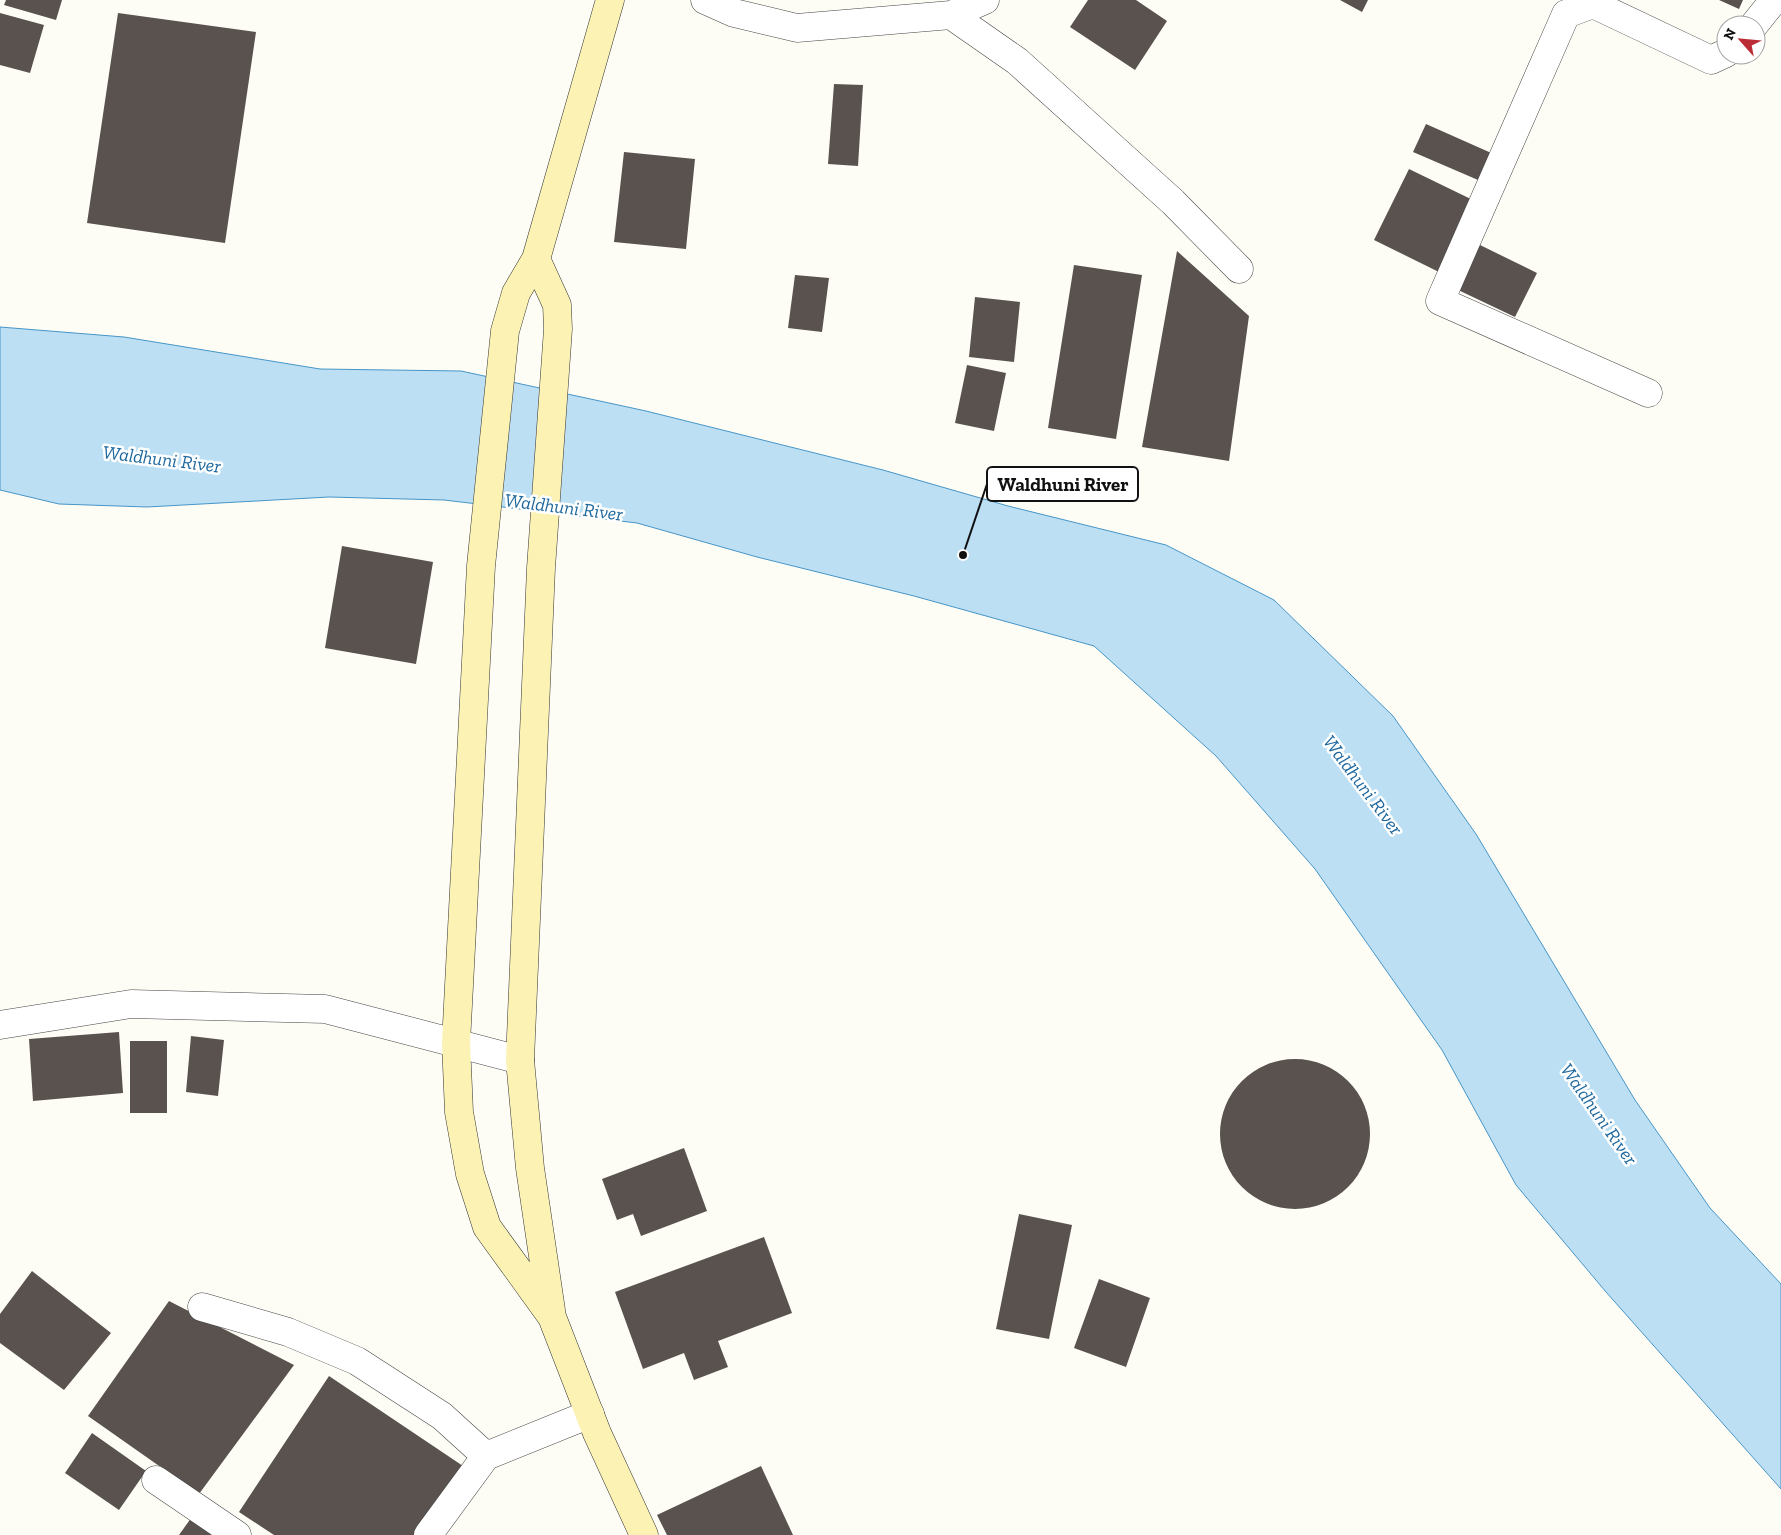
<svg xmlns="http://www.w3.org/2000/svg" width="1781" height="1535" font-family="'Zilla Slab',serif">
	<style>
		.water { fill: #bcdff4; stroke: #4695c7 }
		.building { fill: #59524e }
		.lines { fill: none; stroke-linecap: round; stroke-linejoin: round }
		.minor-casing { stroke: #444; stroke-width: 29 }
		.tertiary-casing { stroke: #444; stroke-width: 29 }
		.secondary-casing { stroke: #333; stroke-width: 29 }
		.minor { stroke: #fff; stroke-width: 28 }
		.tertiary { stroke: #fff; stroke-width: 28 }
		.secondary { stroke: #fbf2b4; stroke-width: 28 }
		.labels { text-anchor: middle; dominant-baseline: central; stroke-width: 5; stroke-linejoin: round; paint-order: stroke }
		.water-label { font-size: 19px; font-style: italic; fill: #1f689e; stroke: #fff }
		.leader { fill: none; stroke: #111; stroke-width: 2 }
		.callout-dot { fill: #111; stroke: #fff; stroke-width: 2 }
		.callout { fill: #fff; stroke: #111; stroke-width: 2 }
		.callout-label { font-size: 19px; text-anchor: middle; font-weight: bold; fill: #111 }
	</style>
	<rect width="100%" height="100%" fill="#fefdf5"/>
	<path class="water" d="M0,327L124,337L320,369L461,371L646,411L883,470L1008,506L1166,545L1274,600L1393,716L1476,834L1635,1100L1710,1208L1781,1284V1489L1606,1292L1516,1185L1442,1050L1315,869L1216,756L1094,646L914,596L757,557L637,523L444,500L329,497L147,507L59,504L0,490Z"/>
	<path class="building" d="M6,0H62L56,20L4,5Z
		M1088,0H1136L1167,21L1135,70L1070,27Z
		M1340,0H1368L1362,12Z
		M1719,0H1743L1739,9Z
		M0,13L44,25L30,73L0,65Z
		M118,13L256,32L225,243L87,223Z
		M834,84L863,85L858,166L828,164Z
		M1426,124L1498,156L1485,183L1413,152Z
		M624,152L695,159L686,249L614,242Z
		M1409,169L1479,203L1443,274L1374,240Z
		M1478,244L1537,273L1515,317L1456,289Z
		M1177,251L1249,316L1229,461L1142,447Z
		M1074,265L1142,275L1116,439L1048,428Z
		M795,275L829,278L822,332L788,328Z
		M975,297L1020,302L1014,362L969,357Z
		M967,365L1006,373L994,431L955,423Z
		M342,546L433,562L416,664L325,648Z
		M119,1032L123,1093L33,1101L29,1039Z
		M191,1036L224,1040L218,1096L186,1092Z
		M130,1041H167V1113H130Z
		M1220 1134a75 75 0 1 1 150 0a75 75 0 1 1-150 0Z
		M684,1148L707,1211L641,1236L633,1214L617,1220L602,1179Z
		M1019,1214L1072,1225L1049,1339L996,1329Z
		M764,1237L792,1313L718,1341L728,1367L694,1380L684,1353L643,1369L615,1292Z
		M32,1271L111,1333L64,1390L0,1343V1314Z
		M1099,1279L1150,1298L1126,1367L1074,1348Z
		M169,1301L294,1365L199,1494L88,1416Z
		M329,1376L463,1466L417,1535H274L239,1512Z
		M92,1433L146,1471L119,1510L65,1473Z
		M761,1466L793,1535H667L657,1515Z
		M194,1514L213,1535H179Z"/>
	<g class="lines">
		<g class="minor-casing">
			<path id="minor" d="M705,0L734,13L797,28L951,15L985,0
				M951,15L1017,61L1173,202L1239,269
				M1754,25L1774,0
				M1648,393L1440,301L1566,14L1593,4L1711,60L1726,53
				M202,1307L288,1332L357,1361L442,1416L486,1456
				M156,1480L237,1535
				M428,1535L486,1456L590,1414"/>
		</g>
		<g class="tertiary-casing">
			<path id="tertiary" d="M0,1025L131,1004L325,1009L520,1060"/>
		</g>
		<g class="secondary-casing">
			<path id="secondary" d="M536,259L557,305L558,329L541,568L520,1060L530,1168L552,1317L597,1433L644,1535
				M552,1317L487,1227L470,1174L459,1112L456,1043L481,566L505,331L516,293L536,259L610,0"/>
		</g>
		<use href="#minor" class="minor"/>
		<use href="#tertiary" class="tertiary"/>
		<use href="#secondary" class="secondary"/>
	</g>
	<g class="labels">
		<g class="water-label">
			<text transform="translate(162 459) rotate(7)">Waldhuni River</text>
			<text transform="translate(564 507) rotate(7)">Waldhuni River</text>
			<text transform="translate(1363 785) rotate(53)">Waldhuni River</text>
			<text transform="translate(1599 1114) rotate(55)">Waldhuni River</text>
		</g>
	</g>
	<path class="leader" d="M963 555L987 484"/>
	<circle class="callout-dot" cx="963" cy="555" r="5"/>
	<rect class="callout" x="987" y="467" width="151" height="34" rx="5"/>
	<g class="callout-label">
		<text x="1063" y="491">Waldhuni River</text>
	</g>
	<g transform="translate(1741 40) rotate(297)"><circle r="24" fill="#ffffff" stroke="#a0a0a0"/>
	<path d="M0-4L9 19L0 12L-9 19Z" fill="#bb2e37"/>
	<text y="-8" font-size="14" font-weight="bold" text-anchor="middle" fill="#111111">N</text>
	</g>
</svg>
